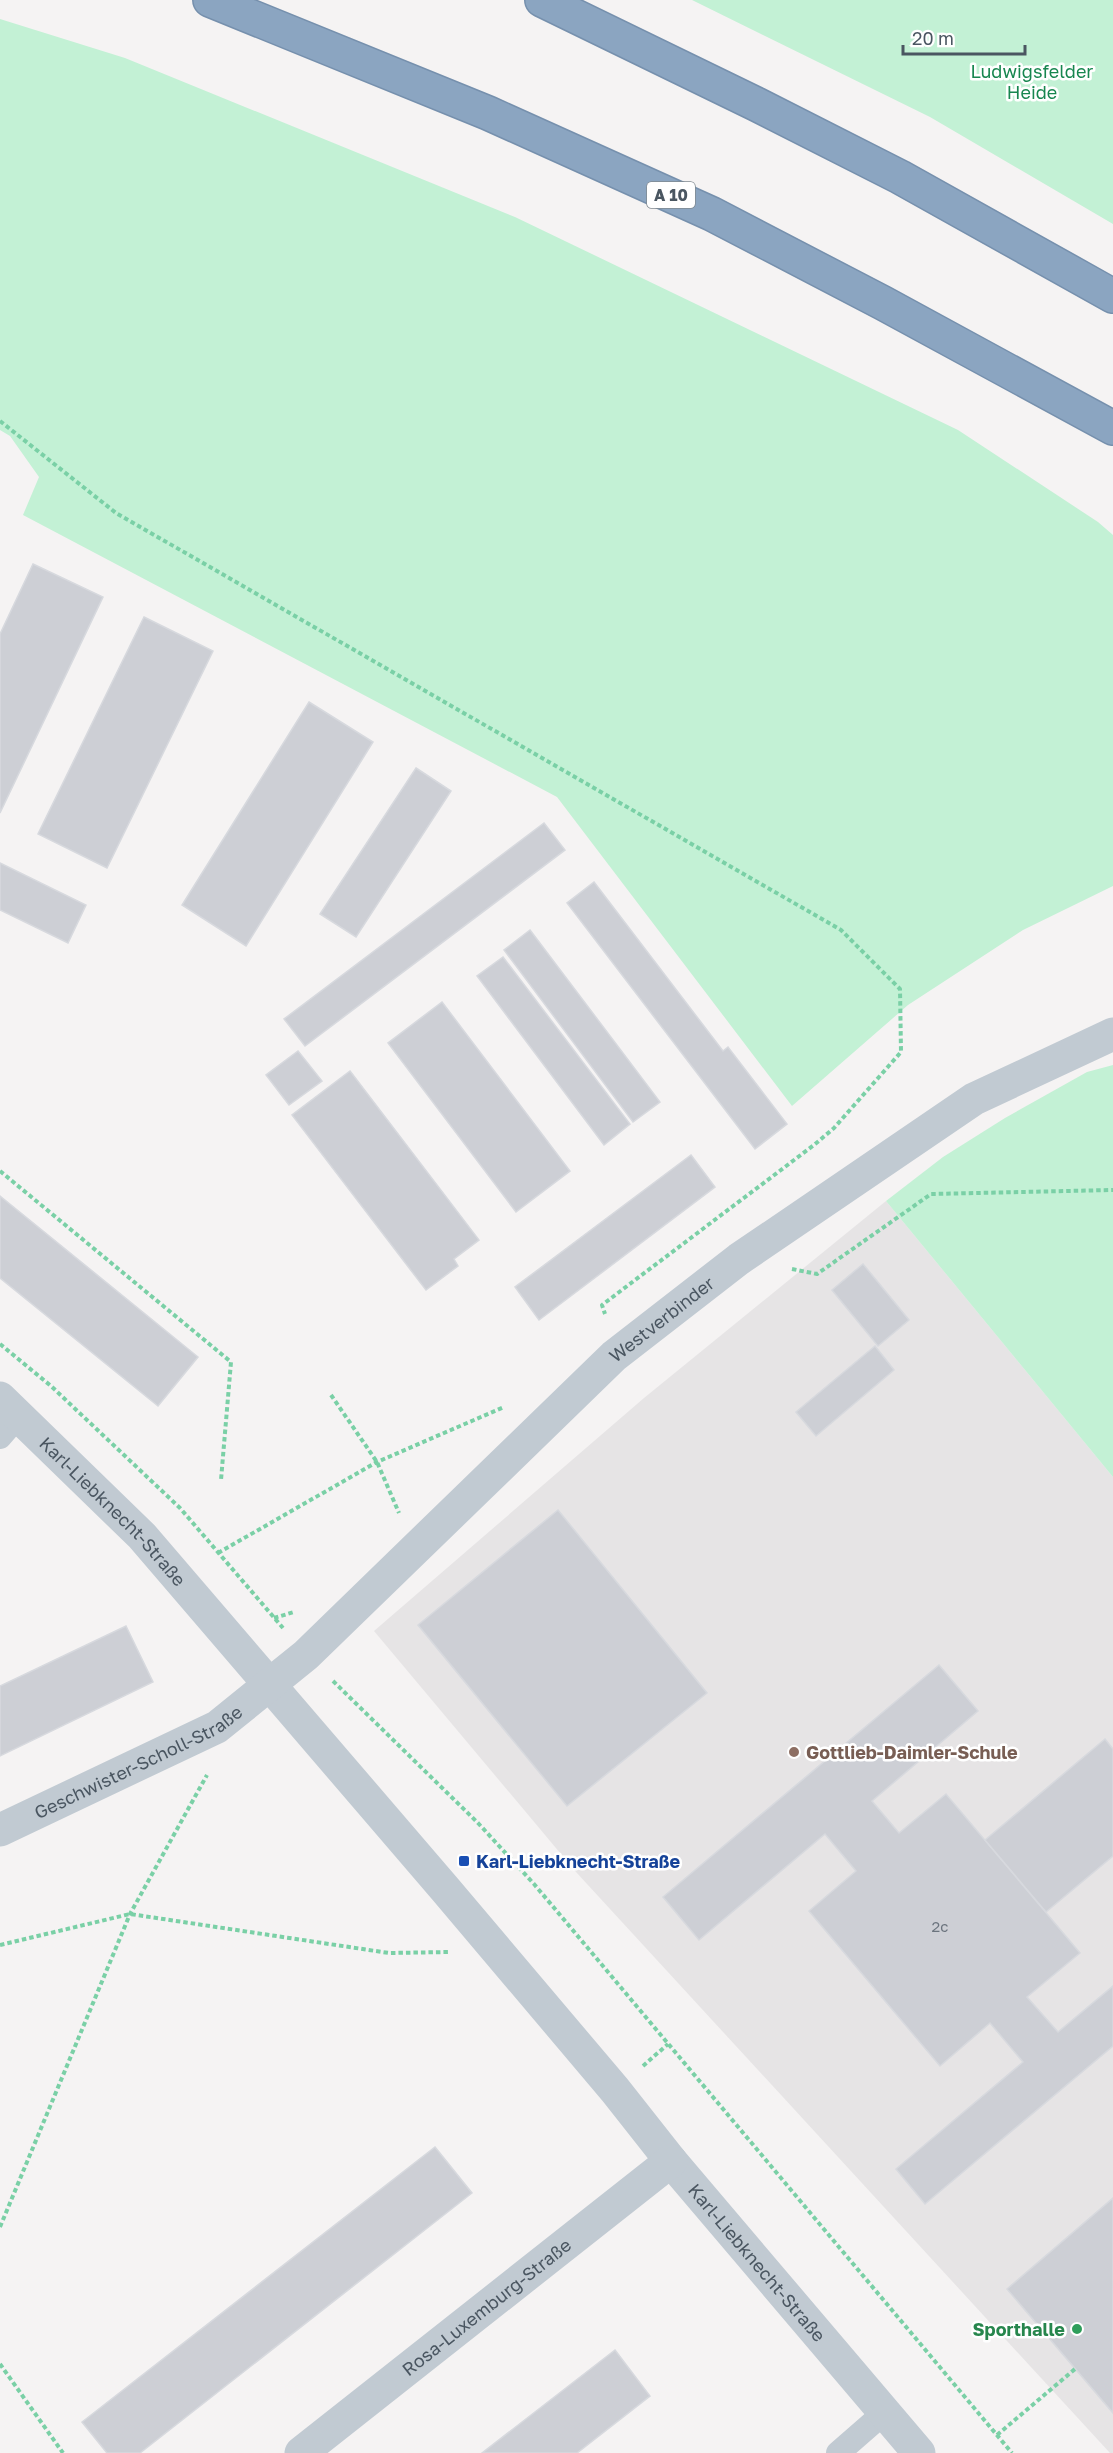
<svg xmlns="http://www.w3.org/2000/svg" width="1113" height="2453" font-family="'Golos Text',sans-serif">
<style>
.education{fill:#e6e4e5}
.green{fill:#c3f1d5}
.building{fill:#cdcfd5;stroke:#d7d9de;stroke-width:1.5}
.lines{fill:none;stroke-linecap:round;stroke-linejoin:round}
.motorway-casing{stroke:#7690ad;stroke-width:36}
.path{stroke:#7ad0a6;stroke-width:4;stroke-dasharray:4.5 3;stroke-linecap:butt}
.service{stroke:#c1cad2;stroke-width:24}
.minor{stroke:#c1cad2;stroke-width:33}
.motorway{stroke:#8ba5c1;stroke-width:33}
.education-dot{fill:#8d6e63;stroke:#fff;stroke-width:2}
.transit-dot{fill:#1a4fb4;stroke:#fff;stroke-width:2}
.leisure-dot{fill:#2e9e5b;stroke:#fff;stroke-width:2}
.labels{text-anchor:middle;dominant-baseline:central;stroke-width:5;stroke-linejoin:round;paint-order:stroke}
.number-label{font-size:15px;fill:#6b747e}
.shield{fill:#fff;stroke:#808990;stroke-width:1.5}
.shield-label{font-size:16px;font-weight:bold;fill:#4a5661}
.park-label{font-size:18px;fill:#17864f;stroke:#fff}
.street-label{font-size:18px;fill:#4a5661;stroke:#fff}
.education-label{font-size:18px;font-weight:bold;fill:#785e54;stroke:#fff;text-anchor:start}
.transit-label{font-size:18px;font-weight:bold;fill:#164399;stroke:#fff;text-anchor:start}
.leisure-label{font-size:18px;font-weight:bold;fill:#27864d;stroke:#fff;text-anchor:end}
</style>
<rect width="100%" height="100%" fill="#f5f3f3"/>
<!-- education -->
<path class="education" d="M886,1201L1113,1477V2453H1110L576,1872L374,1631L644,1398Z"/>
<!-- green -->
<g class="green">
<path d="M692,0H1113V224L930,117Z"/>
<path d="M0,19L125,58L515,217L958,430L1098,522L1113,535V886L1023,930L908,1005L792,1106L557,797L23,515L39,477L10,436L0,430Z"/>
<path d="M1113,1065V1477L886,1201L943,1157L1005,1118L1087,1072Z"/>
</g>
<!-- building -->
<g class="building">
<path d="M33,564L103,597L0,813V634Z"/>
<path d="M144,617L213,651L107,868L38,834Z"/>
<path d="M309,702L373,742L246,946L182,905Z"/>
<path d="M416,768L451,791L356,937L320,914Z"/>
<path d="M544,823L565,850L305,1046L284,1019Z"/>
<path d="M0,863L86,905L68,943L0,910Z"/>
<path d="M594,882L723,1051L728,1047L787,1124L755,1149L567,903Z"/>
<path d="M530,930L660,1102L633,1122L504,950Z"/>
<path d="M503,957L630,1124L604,1145L477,976Z"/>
<path d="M442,1002L570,1171L516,1212L388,1043Z"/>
<path d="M298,1051L322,1081L289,1105L266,1075Z"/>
<path d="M350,1071L479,1240L454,1259L458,1266L426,1290L292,1115Z"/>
<path d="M691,1155L715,1187L539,1320L515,1287Z"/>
<path d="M0,1196L198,1357L158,1406L0,1278Z"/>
<path d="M863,1264L909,1320L878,1346L832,1290Z"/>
<path d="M875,1346L894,1370L816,1436L796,1412Z"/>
<path d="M558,1510L707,1693L567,1806L418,1625Z"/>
<path d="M126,1626L153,1682L0,1756V1686Z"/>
<path d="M939,1665L978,1711L872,1801L899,1833L946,1794L1080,1953L1027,1997L1058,2032L1113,1986V2046L925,2204L896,2169L1023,2062L990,2023L940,2066L809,1911L856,1871L825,1834L699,1940L663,1897Z"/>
<path d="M1105,1739L1113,1749V1856L1046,1912L985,1840Z"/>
<path d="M435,2147L472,2193L140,2453H107L82,2422Z"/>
<path d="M1113,2198V2413L1007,2289Z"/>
<path d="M615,2350L650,2396L577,2453H482Z"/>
</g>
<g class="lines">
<defs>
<g id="motorway">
<path d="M210,0L488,113L712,214L883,303L1113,428"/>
<path d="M542,0L756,104L900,177L1113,296"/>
</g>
</defs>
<!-- motorway casing -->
<use href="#motorway" class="motorway-casing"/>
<!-- path -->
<g class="path">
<path d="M0,421L116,513L841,930L900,989L901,1052L834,1128L814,1145L602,1305L605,1314"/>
<path d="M0,1171L231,1362L221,1480"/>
<path d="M792,1269L817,1274L931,1194L1113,1190"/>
<path d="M0,1344L51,1386L180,1508L283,1628"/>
<path d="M331,1395L377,1462L399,1513"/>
<path d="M218,1553L377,1462L504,1407"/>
<path d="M274,1618L294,1612"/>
<path d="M333,1681L478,1823L534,1884L1012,2453"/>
<path d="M0,1945L130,1914L389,1953L450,1952"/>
<path d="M643,2066L668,2044"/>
<path d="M0,2227L130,1914L207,1775"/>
<path d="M0,2364L63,2453"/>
<path d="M997,2435L1075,2369"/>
</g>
<!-- service -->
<g class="service">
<path d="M0,1437L19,1415"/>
<path d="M838,2453L885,2412"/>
</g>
<!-- minor -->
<g class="minor">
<path id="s1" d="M0,1398L142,1536L445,1889L615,2090L671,2161L919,2453"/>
<path id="s2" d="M0,1830L217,1727L306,1655L614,1356L739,1259L974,1099L1113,1034"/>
<path id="s3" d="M301,2453L671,2161"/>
</g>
<!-- motorway -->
<use href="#motorway" class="motorway"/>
</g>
<!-- markers -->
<circle class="education-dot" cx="794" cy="1752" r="6"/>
<rect class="transit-dot" x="458" y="1855" width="12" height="12" rx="3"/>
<circle class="leisure-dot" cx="1077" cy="2329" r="6"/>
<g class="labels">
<!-- number labels -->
<g class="number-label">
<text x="940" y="1926">2c</text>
</g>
<!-- shield labels -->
<rect class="shield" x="647" y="182" width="48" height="26" rx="4.5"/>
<g class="shield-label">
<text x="671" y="195">A 10</text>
</g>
<!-- park labels -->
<g class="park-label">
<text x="1032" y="71">Ludwigsfelder<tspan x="1032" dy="21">Heide</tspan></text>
</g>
<!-- street labels -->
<g class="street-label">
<text stroke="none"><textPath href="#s2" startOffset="844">Westverbinder</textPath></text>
<text stroke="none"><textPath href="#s1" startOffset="160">Karl-Liebknecht-Straße</textPath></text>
<text stroke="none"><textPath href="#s2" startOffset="154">Geschwister-Scholl-Straße</textPath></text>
<text stroke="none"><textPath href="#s1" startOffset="1150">Karl-Liebknecht-Straße</textPath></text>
<text stroke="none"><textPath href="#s3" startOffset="236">Rosa-Luxemburg-Straße</textPath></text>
</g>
<!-- education labels -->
<g class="education-label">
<text x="806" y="1752">Gottlieb-Daimler-Schule</text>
</g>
<!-- transit labels -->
<g class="transit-label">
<text x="476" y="1861">Karl-Liebknecht-Straße</text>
</g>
<!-- leisure labels -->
<g class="leisure-label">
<text x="1065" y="2329">Sporthalle</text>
</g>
</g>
<!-- scale -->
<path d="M903 45v9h122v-9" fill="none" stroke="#4a5661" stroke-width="3"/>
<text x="912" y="45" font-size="18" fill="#4a5661" stroke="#ffffff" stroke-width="4.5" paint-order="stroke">20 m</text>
</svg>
